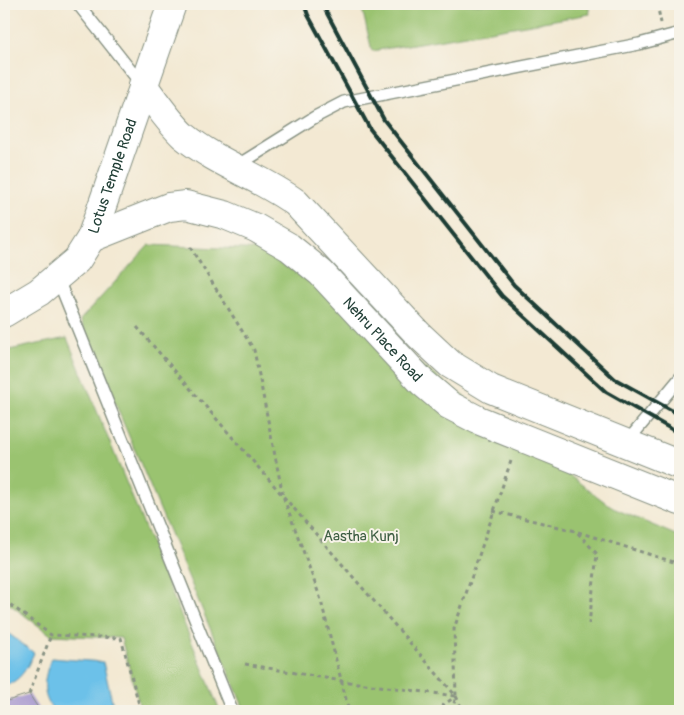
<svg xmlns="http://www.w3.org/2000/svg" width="684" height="715" font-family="Pangolin,sans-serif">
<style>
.green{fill:#9ac36f;stroke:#5c8052}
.water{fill:#6cc1e9;stroke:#467f8e}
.building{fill:#b0a3d2}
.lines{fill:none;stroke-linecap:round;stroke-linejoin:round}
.lane-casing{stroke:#899384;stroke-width:14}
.secondary-casing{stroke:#899384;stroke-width:30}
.path{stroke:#899384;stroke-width:3;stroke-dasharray:4 4;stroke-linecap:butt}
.lane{stroke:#fff;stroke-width:11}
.secondary{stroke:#fff;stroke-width:28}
.rail{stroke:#1f3d34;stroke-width:4}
.labels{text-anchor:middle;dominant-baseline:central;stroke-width:4;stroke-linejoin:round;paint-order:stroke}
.street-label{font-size:15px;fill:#1f3d34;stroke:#f7f3e8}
.park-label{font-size:15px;fill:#3e5e43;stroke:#f7f3e8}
</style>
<rect width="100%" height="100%" fill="#f7f3e8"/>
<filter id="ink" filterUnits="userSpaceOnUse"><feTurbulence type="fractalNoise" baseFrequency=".02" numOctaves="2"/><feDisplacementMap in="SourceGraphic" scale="10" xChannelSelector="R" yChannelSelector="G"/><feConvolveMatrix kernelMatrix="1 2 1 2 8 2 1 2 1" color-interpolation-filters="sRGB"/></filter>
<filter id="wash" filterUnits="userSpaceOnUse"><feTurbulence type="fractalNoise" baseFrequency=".0096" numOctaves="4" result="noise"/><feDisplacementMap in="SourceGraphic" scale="20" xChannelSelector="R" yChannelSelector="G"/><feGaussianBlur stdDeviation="1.12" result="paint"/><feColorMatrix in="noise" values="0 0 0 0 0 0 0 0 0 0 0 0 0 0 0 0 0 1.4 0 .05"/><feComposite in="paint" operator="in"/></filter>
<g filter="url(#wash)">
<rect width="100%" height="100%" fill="#f3e9d3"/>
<!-- green -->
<g class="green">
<path d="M361,4H588L590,14L372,51Z"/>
<path d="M149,245L268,250L613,508L680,537V711H245L80,320Z"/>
<path d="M67,338L220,711H143L140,708L121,638L51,635L4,600V351Z"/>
</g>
<!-- water -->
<g class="water">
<path d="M4,630L34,653C27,668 21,681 4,686Z"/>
<path d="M51,658L103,662L114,710L54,711C40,694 44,678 51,658Z"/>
</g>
<g id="blocks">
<!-- building -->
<path class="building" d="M29,694L40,711H4V702Z"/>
</g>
</g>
<g filter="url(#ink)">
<use href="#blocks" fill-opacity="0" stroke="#899384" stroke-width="1"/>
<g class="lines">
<defs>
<g id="lane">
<path d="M78,4L142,85"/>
<path d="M235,167L315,117L344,102L639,44L680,33"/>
<path d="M57,277L232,711"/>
<path d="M626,443L680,378"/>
</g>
<g id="secondary">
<path d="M143,85C156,103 168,121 184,136C218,164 261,177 296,203L419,335L450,364L491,389L680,465"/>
<path id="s1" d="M91,238L169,207L186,205L225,215L256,228L289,247L321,273L422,382L449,405L478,420L680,501"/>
<path id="s2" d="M4,313L39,292L77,260L91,238L172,4"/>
</g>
</defs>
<!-- lane casing -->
<use href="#lane" class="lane-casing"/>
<!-- secondary casing -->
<use href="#secondary" class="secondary-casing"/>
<!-- path -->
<g class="path">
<path d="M657,4L661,23"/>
<path d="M190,247L254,350L283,496L320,597L349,711"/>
<path d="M137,327L456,696L463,711"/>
<path d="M493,511L576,531L597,554L589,624"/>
<path d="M578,532L680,564"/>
<path d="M4,600L51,635L121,638L140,708L143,711"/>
<path d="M245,664L342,681L455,696"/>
<path d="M29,694L51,635"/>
<path d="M435,711L456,696"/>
<path d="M452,711L456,696L454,629L512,458"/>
</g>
<!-- lane -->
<use href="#lane" class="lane"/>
<!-- secondary -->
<use href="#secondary" class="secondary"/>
<!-- rail -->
<g class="rail">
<path d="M304,4L308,15L370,129L502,296L606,392L680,434"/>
<path d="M322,4L384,120L514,285L615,379L680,415"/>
</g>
</g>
</g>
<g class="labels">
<!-- street labels -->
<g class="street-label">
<text stroke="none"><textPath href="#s2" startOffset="182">Lotus Temple Road</textPath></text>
<text stroke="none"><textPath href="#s1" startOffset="345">Nehru Place Road</textPath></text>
</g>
<!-- park labels -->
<g class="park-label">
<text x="361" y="536">Aastha Kunj</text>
</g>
</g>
<!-- margin -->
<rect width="684" height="715" fill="none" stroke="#f7f3e8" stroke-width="20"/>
</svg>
